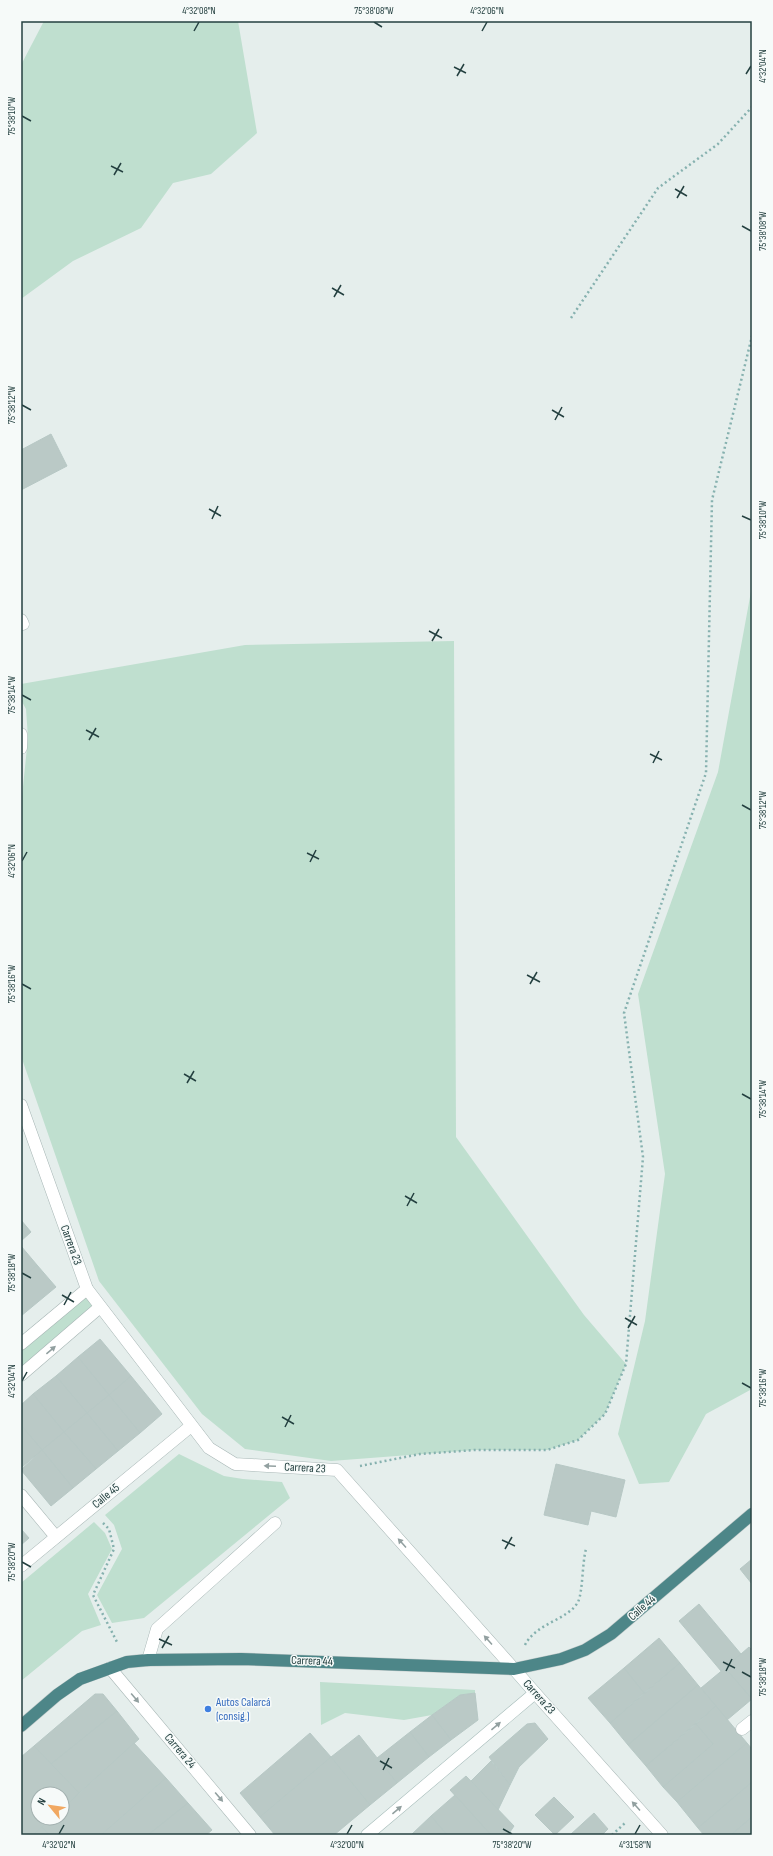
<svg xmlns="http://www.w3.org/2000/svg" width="773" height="1856" font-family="'Sofia Sans Condensed',sans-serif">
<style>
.green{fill:#bfdfcf}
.building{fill:#bac9c6;stroke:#b7c8c5}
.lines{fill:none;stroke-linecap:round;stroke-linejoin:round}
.minor-casing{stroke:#a7b6b5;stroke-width:13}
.secondary-casing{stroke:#a4bab8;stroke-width:13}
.trunk-casing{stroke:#c2caca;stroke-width:13}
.path{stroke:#86b1af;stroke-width:2.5;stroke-dasharray:2 3;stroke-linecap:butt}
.minor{stroke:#fff;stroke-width:12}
.secondary{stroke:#fff;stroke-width:12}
.trunk{stroke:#4d8688;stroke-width:12}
.oneway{fill:#92a0a0}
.ticks{fill:none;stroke:#244040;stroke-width:1.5}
.shop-dot{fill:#3f7fe0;stroke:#f6faf9;stroke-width:1.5}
.labels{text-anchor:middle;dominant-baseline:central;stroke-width:3;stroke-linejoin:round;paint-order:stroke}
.street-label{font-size:12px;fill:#244040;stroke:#f6faf9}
.shop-label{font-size:12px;fill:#366cbe;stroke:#f6faf9;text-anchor:start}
.neatline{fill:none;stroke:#244040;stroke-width:1.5}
.ticks-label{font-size:10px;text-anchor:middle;fill:#244040}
</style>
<rect width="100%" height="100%" fill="#e5eeec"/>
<!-- green -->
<g class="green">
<path d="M44,21H238L257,133L211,174L173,183L141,228L73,261L21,299V65Z"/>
<path d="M752,586V1389L706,1414L669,1482L639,1484L618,1434L645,1321L665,1174L638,994L718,772Z"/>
<path d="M454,641L456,1137L584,1315L626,1364L605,1414L578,1440L547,1450H475L331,1461L245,1449L202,1414L99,1281L21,1056V806L28,738L26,709L21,700V684L245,645Z"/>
<path d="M87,1290L99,1307L21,1374V1345Z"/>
<path d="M179,1454L224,1476L243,1479L282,1482L290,1498L144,1618L112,1623L97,1595L122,1549L114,1525L105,1515Z"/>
<path d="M94,1522L105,1533L112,1549L88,1594L101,1625L82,1631L21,1681V1583Z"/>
<path d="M320,1682L475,1690V1693L460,1695L432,1715L404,1720L345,1713L321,1725Z"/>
</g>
<!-- building -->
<g class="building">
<path d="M51,434L67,466L21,490V450Z"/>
<path d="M21,1220L31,1232L21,1241Z"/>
<path d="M21,1246L37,1265L21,1279Z"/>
<path d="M37,1265L56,1287L21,1316V1279Z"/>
<path d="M100,1339L131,1376L109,1395L78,1357Z"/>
<path d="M78,1357L109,1395L87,1413L56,1376Z"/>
<path d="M56,1376L87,1413L64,1432L33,1394Z"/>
<path d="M131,1376L162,1414L140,1433L109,1395Z"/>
<path d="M33,1394L64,1432L42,1450L21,1425V1405Z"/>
<path d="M109,1395L140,1433L118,1451L87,1413Z"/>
<path d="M87,1413L118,1451L96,1469L64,1432Z"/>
<path d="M21,1425L42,1450L21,1468Z"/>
<path d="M64,1432L96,1469L73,1488L42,1450Z"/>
<path d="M42,1450L73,1488L51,1506L21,1470Z"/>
<path d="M556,1464L625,1480L616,1517L591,1511L588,1525L544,1515Z"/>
<path d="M21,1529L29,1538L21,1545Z"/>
<path d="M752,1559V1584L740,1569Z"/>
<path d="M699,1604L741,1654L721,1671L679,1621Z"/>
<path d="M659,1638L680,1663L644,1693L624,1668Z"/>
<path d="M749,1647L752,1650V1699L725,1668Z"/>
<path d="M680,1663L698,1685L628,1745L610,1723Z"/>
<path d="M624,1668L644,1693L610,1723L588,1698Z"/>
<path d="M725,1668L752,1699L727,1720L701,1688Z"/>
<path d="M698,1685L716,1706L646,1766L628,1745Z"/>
<path d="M475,1693L478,1720L451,1740L432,1715L460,1695Z"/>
<path d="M95,1694H103L117,1711L51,1764L34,1746Z"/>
<path d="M716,1706L747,1743L677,1802L663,1787L713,1744L696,1724Z"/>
<path d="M117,1711L139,1739L79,1793L51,1764Z"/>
<path d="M432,1715L451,1740L429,1757L410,1732Z"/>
<path d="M535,1723L548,1739L519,1767L510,1785L489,1757L527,1724Z"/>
<path d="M696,1724L713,1744L663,1787L646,1766Z"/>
<path d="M410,1732L429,1757L397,1783L377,1758Z"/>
<path d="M310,1733L331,1757L260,1817L240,1793Z"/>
<path d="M359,1735L397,1783L370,1805L331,1757Z"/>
<path d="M134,1743L166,1778L101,1835H49L42,1827L51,1818H62V1809Z"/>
<path d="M747,1743L752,1749V1782L698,1828L677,1802Z"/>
<path d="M34,1746L79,1793L62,1809V1794H38V1818H51L33,1835H21V1757Z"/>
<path d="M331,1757L370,1805L334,1835H275L260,1817Z"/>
<path d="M491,1761L510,1785L498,1810L471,1781Z"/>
<path d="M466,1776L514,1826L508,1835H491L450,1790Z"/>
<path d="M166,1778L188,1803L148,1835H101Z"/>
<path d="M752,1782V1817L731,1835H704L698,1828Z"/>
<path d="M455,1795L491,1835H447L431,1816Z"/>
<path d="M554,1797L574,1817L555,1835L535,1815Z"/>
<path d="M188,1803L212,1830L206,1835H148Z"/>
<path d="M594,1813L608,1829L602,1835H570Z"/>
<path d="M431,1816L447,1835H411Z"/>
<path d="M752,1817V1835H731Z"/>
<path d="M42,1827L49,1835H33Z"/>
</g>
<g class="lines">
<defs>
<g id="minor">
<path d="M21,620L23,624"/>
<path d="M21,734V748"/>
<path d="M21,1105L87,1289L209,1448L235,1464L337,1470L514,1669"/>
<path d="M21,1344L87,1289"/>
<path d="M21,1375L100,1307"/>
<path d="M21,1495L56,1537"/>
<path d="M21,1566L191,1426"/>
<path d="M148,1660L157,1629L275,1523"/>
<path d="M110,1668L250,1835"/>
<path d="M535,1693L662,1835"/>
<path d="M742,1729L752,1721"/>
</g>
<path id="secondary" d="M367,1835L535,1693L514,1669"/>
<path id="trunk" d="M21,1726L57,1695L80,1679L127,1662L148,1660L241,1659L514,1669L561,1659L585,1650L611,1634L752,1514"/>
</defs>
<!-- minor casing -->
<use href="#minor" class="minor-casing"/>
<!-- secondary casing -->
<use href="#secondary" class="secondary-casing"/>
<!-- trunk casing -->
<use href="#trunk" class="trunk-casing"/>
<!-- path -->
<g class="path">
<path d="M571,318L658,188L718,144L752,107"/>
<path d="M360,1466L420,1454L475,1450H547L578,1440L605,1414L626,1364L643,1157L624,1013L706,773L712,500L752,336"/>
<path d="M103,1523L109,1529L114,1549L93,1595L118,1644"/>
<path d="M525,1645C536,1623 568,1620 578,1602C583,1591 582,1564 586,1549"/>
<path d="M612,1835L625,1823"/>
</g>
<!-- minor -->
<use href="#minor" class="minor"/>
<!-- secondary -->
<use href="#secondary" class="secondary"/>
<!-- trunk -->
<use href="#trunk" class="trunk"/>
</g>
<!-- one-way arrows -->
<defs><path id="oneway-solid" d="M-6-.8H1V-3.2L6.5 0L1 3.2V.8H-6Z"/></defs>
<g class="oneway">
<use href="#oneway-solid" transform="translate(51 1350) rotate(-40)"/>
<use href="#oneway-solid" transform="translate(270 1466) rotate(-177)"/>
<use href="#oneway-solid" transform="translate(402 1543) rotate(-132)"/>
<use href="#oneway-solid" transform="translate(488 1640) rotate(-132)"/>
<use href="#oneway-solid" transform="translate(135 1698) rotate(50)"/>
<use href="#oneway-solid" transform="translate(496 1726) rotate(-40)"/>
<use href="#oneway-solid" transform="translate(219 1797) rotate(50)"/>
<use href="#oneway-solid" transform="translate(636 1806) rotate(-132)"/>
<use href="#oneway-solid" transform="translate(397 1810) rotate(-40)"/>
</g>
<!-- ticks -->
<path class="ticks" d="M374,22L382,27M194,31L199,22M482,31L487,22M454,67L466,73M746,74L751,66M457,76L464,64M22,116L31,121M111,166L123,172M114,175L121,163M675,189L687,196M677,198L684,186M742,226L751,231M332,288L344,295M334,297L341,285M22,405L31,410M552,410L564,417M555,420L562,407M209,509L221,516M742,516L751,520M212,519L218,506M429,631L442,638M432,641L439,629M22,695L31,700M86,730L99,737M89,740L96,728M650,754L662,760M653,763L659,751M742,805L751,810M307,853L319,859M22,861L27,852M310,862L316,850M527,975L540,982M22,984L31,989M530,984L537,972M184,1074L196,1081M187,1083L194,1071M742,1094L751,1099M405,1196L417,1203M407,1206L414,1193M22,1273L31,1278M62,1295L74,1302M64,1305L71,1292M625,1318L637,1325M628,1328L635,1316M22,1381L27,1372M742,1383L751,1388M282,1417L294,1424M285,1427L291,1415M502,1540L515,1546M505,1549L512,1537M22,1562L31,1567M159,1639L172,1645M162,1648L169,1636M723,1662L735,1668M726,1671L732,1659M742,1672L751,1677M380,1761L392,1768M383,1770L389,1758M503,1829L512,1834M59,1834L64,1825M347,1834L352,1825M635,1834L640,1825"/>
<!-- markers -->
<circle class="shop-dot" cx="208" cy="1709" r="4"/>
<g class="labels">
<!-- street labels -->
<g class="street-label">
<text transform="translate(71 1245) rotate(70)">Carrera 23</text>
<text transform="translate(305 1468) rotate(3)">Carrera 23</text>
<text transform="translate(106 1496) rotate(-40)">Calle 45</text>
<text transform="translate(642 1608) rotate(-41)">Calle 44</text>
<text transform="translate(312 1661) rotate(2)">Carrera 44</text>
<text transform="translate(539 1697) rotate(48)">Carrera 23</text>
<text transform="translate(180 1751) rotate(50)">Carrera 24</text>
</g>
<!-- shop labels -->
<g class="shop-label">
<text x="216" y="1702">Autos Calarcá<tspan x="216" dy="14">(consig.)</tspan></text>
</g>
</g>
<!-- border -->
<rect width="773" height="1856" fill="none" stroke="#f6faf9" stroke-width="44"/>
<!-- north arrow -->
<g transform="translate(50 1806) rotate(299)"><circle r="19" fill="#f6faf9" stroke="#a2b0af"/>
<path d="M0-3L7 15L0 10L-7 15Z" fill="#f1a861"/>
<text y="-6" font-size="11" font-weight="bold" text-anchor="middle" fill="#244040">N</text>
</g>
<rect x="22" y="22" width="729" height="1812" class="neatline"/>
<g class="ticks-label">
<text x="199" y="14">4°32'08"N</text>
<text x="374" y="14">75°38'08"W</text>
<text x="487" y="14">4°32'06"N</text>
<text transform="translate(762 66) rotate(-90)" y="4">4°32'04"N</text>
<text transform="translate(11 116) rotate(-90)" y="4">75°38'10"W</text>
<text transform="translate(762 231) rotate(-90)" y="4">75°38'08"W</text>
<text transform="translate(11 405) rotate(-90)" y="4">75°38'12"W</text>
<text transform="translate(762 520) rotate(-90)" y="4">75°38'10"W</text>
<text transform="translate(11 695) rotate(-90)" y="4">75°38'14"W</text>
<text transform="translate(762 810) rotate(-90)" y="4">75°38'12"W</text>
<text transform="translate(11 861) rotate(-90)" y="4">4°32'06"N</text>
<text transform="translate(11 984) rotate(-90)" y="4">75°38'16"W</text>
<text transform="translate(762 1099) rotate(-90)" y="4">75°38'14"W</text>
<text transform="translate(11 1273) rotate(-90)" y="4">75°38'18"W</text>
<text transform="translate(11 1381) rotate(-90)" y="4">4°32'04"N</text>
<text transform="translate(762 1388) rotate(-90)" y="4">75°38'16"W</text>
<text transform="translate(11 1562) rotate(-90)" y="4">75°38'20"W</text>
<text transform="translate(762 1677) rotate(-90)" y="4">75°38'18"W</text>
<text x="59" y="1848">4°32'02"N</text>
<text x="347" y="1848">4°32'00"N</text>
<text x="512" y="1848">75°38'20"W</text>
<text x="635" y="1848">4°31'58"N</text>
</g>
</svg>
